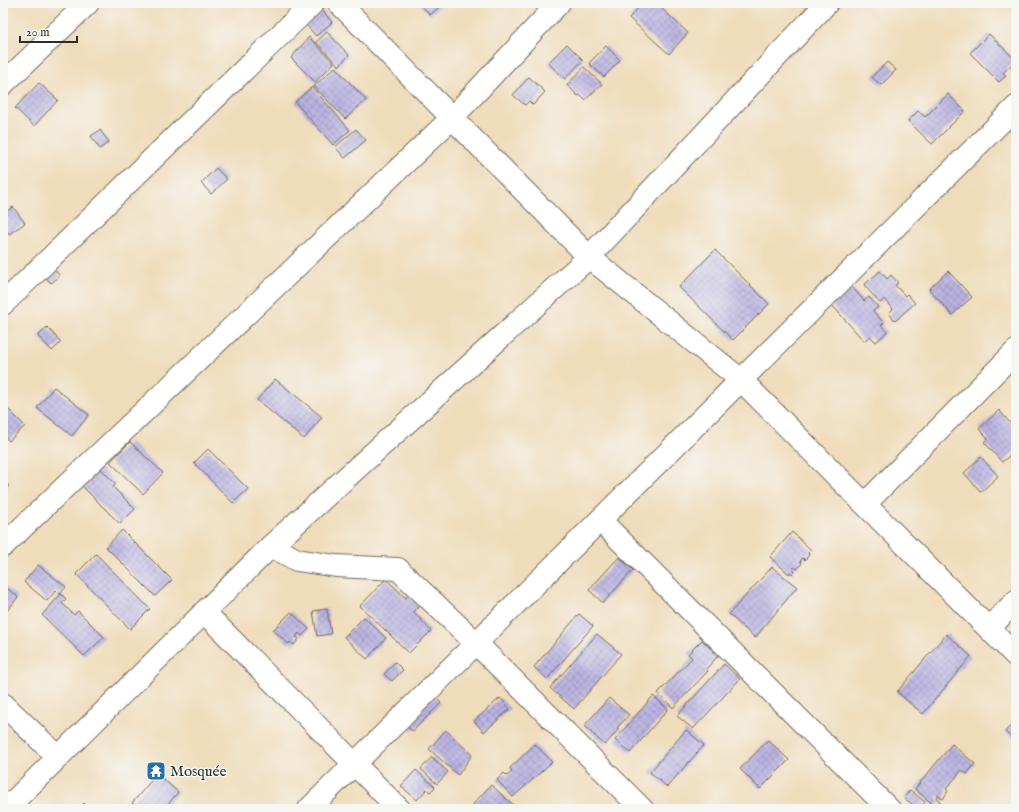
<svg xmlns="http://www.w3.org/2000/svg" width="1019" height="812" font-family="'IM FELL English',serif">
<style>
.building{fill:url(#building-cross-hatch)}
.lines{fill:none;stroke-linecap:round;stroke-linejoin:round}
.minor-casing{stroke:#70695d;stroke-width:24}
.tertiary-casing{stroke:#70695d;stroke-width:24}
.minor{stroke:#fff;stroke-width:22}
.tertiary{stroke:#fff;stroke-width:22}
.labels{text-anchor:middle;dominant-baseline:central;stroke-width:3;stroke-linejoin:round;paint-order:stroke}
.poi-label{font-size:15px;fill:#2b2b2b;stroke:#f6f6f2;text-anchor:start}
</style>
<defs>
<pattern id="building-cross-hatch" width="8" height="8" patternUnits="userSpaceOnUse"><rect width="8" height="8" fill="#bab3e2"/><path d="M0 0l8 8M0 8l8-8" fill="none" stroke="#9792b7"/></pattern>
</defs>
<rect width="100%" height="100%" fill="#f6f6f2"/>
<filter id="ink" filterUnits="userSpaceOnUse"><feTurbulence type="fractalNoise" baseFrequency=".025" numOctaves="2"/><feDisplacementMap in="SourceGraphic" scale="8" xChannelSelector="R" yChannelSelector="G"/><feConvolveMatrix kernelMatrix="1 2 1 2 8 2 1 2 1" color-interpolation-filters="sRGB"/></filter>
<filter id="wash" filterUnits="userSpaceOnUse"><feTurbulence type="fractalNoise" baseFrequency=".012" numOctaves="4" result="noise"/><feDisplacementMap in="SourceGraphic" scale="16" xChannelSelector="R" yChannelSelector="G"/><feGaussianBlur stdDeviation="0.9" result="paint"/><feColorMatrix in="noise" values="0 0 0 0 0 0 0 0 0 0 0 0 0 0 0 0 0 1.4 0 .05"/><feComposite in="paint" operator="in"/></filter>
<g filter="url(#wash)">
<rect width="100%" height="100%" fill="#efdcba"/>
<g id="blocks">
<!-- building -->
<g class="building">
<path d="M316,3L332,22L316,36L298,16Z"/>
<path d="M419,3H444L430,15Z"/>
<path d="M643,3H656L688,33L669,54L629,18Z"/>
<path d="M327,32L349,55L339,66L316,42Z"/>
<path d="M989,34L1016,60L1003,73L1006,76L999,82L970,53Z"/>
<path d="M309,37L334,63L315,82L291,58Z"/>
<path d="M567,44L583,60L565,79L548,63Z"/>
<path d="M606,46L620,60L604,77L589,63Z"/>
<path d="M887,62L896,70L881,85L872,77Z"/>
<path d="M335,67L366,100L345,119L314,86Z"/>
<path d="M584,67L602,84L585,100L580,95L578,96L567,85Z"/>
<path d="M529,77L545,92L533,105L529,101L525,105L513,95Z"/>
<path d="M39,83L58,100L34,126L15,108Z"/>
<path d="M312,87L350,130L333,145L295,102Z"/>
<path d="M948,94L965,111L932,144L908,121L918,111L925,117Z"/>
<path d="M356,129L366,140L345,158L335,147Z"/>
<path d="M100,130L109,142L100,149L91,136Z"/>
<path d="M216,168L227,179L211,194L201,183Z"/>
<path d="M13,207L25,223L9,234L3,225V214Z"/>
<path d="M715,250L769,304L733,340L679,287Z"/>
<path d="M47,261L60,276L51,283L38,268Z"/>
<path d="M880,271L887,279L891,275L898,283L895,285L905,296L907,294L915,303L895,321L889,313L893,309L885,299L880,303L864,285Z"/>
<path d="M948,271L972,297L952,315L929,289Z"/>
<path d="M851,286L864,301L869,297L878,307L873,311L884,323L881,325L887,332L876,342L870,336L864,341L831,304Z"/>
<path d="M47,327L61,342L52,351L38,336Z"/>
<path d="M275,379L322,417L304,439L257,400Z"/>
<path d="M54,387L89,415L72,436L37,408Z"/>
<path d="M3,404L25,426L9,441L3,434Z"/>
<path d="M999,410L1016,430V450L1002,462L984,442L988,438L979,429Z"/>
<path d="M130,442L163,473L143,494L110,462Z"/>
<path d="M208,449L248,489L233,503L194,463Z"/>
<path d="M981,457L998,476L981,492L964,473Z"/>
<path d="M96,464L116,484L113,487L135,509L120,524L78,482Z"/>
<path d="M3,479L9,486L3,491Z"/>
<path d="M122,530L172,580L155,596L106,547Z"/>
<path d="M792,532L811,550L808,553L809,555L805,560L803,558L800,561L802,563L797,569L794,567L792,569L795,571L792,574L790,572L789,574L770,557Z"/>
<path d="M96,554L150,609L130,629L76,574Z"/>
<path d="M619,557L633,570L603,603L589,590Z"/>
<path d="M38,565L66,587L60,594L56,590L47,601L24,582Z"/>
<path d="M772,567L797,587L755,638L729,614Z"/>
<path d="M386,579L406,598L409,594L421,605L414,612L431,631L409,653L360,606Z"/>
<path d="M3,585L18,597L3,616Z"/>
<path d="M61,594L66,599L62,603L74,615L78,611L104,637L84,656L42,615Z"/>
<path d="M327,609L331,634L317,636L313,611Z"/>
<path d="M291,612L309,629L302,636L299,633L296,637L299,639L294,645L290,642L289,644L273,630Z"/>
<path d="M579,614L593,626L547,679L534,667Z"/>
<path d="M364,617L386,638L367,659L344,637Z"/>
<path d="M597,634L621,654L574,709L550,688Z"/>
<path d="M946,634L971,656L923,714L897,692Z"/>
<path d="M702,640L718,656L706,669L708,671L673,708L658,693L692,658L688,654Z"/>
<path d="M395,662L403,670L392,681L384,674Z"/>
<path d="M724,664L740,679L693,729L677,716Z"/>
<path d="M432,694L441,703L413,731L401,723Z"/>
<path d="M653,696L668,709L630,753L615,740Z"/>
<path d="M500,698L510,709L484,732L474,721Z"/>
<path d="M609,698L629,715L617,728L619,729L605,745L584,726Z"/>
<path d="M1016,719V741L1005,732Z"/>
<path d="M446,730L472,755L458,775L429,749Z"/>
<path d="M686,730L704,745L667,787L650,772Z"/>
<path d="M768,740L789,760L760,789L740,769Z"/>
<path d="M535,744L552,762L513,797L497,780L504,773L507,776L512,772L510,768Z"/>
<path d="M952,744L975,764L967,774L962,770L946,789L948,791L943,799L938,795L936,798L940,801L936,807L915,789Z"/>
<path d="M432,757L448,772L437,784L421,769Z"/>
<path d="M416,770L435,787L430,792L427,789L417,800L401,786Z"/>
<path d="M157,774L178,792L164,809H139L132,803Z"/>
<path d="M491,785L518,809H479L473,804Z"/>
<path d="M910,790L925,802L919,809L904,798Z"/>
<path d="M84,803L90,809H79Z"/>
</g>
</g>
</g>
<g filter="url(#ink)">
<use href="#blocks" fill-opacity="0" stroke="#70695d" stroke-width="1"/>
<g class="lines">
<defs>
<g id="minor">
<path d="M339,3L589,257L741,380L1016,656"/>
<path d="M3,84L88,3"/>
<path d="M3,304L313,3"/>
<path d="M865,504L1016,351"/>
<path d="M600,520L889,809"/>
<path d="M3,546L452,118L559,3"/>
<path d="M271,546L297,560L336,566L398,569L476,643L642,809"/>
<path d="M204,612L399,809"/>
<path d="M989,628L1016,601"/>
<path d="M3,704L58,757"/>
<path d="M309,809L1016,107"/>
</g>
<path id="tertiary" d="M6,809L271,546L589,257L827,3"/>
</defs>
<!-- minor casing -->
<use href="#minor" class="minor-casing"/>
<!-- tertiary casing -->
<use href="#tertiary" class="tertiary-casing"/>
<!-- minor -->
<use href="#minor" class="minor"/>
<!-- tertiary -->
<use href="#tertiary" class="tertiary"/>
</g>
</g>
<!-- icons -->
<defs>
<symbol id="temple-square" viewBox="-11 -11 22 22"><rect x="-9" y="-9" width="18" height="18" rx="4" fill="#1f6fb2" stroke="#f6f6f2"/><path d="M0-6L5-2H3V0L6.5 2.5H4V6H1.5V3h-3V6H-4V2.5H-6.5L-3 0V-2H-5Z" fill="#fff"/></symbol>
</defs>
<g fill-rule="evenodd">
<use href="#temple-square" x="145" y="760" width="22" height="22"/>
</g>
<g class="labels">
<!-- poi labels -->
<g class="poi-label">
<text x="170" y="771">Mosquée</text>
</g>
</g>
<!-- margin -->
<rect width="1019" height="812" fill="none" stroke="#f6f6f2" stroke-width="16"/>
<!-- scale -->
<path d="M20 36v6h57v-6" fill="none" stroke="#2b2b2b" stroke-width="2"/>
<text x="26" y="36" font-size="12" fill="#2b2b2b" stroke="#f6f6f2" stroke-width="3" paint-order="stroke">20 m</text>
</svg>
